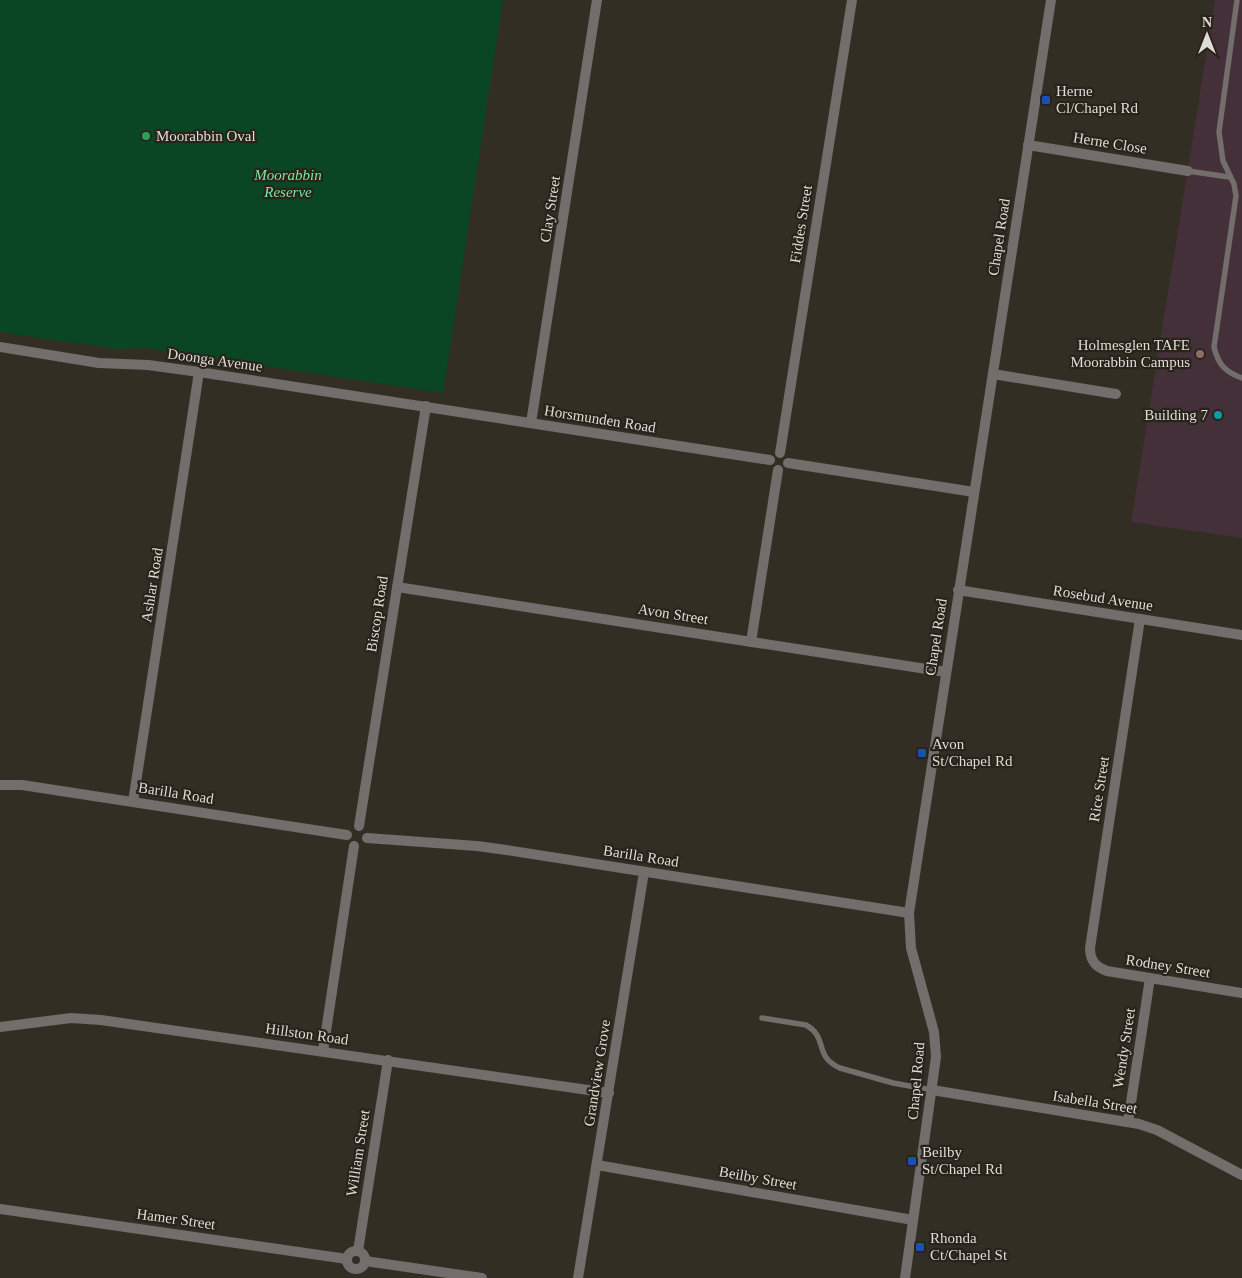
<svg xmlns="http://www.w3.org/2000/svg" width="1242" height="1278" font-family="'Times New Roman',serif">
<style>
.education{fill:#433038}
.green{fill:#0a4623}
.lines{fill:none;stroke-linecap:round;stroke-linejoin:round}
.service{stroke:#736d6c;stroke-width:5.5}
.minor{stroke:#736d6c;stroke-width:10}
.transit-dot{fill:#1a4fb4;stroke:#29241b;stroke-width:2}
.leisure-dot{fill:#2e9e5b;stroke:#29241b;stroke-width:2}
.education-dot{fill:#8d6e63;stroke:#29241b;stroke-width:2}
.culture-dot{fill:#0f9aa8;stroke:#29241b;stroke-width:2}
.labels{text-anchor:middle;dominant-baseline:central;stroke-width:4.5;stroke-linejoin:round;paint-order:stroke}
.poi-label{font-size:15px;fill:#dfdcd6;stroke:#29241b;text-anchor:start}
.street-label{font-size:15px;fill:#dfdcd6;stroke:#29241b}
.park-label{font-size:15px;font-style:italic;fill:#79e99c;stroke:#29241b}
</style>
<rect width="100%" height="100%" fill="#332e24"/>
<!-- education -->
<path class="education" d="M1215,0H1242V538L1131,522Z"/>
<!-- green -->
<path class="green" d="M0,0H503L443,393L148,348L117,349L0,332Z"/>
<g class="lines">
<!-- service -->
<g class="service">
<path d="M1237,0L1219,132L1223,161L1234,184L1236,196L1214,347C1218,364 1225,372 1242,378"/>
<path d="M1188,171L1229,177"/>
<path d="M762,1018L806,1025C829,1038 813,1056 840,1068L893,1083L932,1090"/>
</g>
<!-- minor -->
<g class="minor">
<path d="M1028,145L1188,171"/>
<path d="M0,347L99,363L148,365L199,372L770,460"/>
<path d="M993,374L1116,394"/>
<path d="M531,423L597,0"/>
<path d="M780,453L852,0"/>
<path d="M788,463L974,492"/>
<path d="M397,587L946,672"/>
<path d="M958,590L1242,635"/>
<path d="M1140,619L1090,948C1090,961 1096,967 1107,971L1242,993"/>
<path d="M751,642L778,470"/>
<path d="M0,785H22L347,835"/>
<path d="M133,802L199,372"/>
<path d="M359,826L426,406"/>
<path d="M367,838L477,846L506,850L909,913"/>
<path d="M0,1027L71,1018L101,1020L609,1093"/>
<path d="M323,1051L354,846"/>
<path d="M932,1090L1139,1124L1157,1130L1242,1175"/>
<path d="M1128,1122L1150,978"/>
<path d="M597,1165L913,1220"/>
<path d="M0,1209L347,1259"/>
<circle cx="356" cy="1260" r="9"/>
<path d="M358,1251L388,1060"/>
<path d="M365,1261L482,1278"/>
<path d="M578,1278L644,872"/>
<path d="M905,1278L936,1057L934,1032L911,948L909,913L1051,0"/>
</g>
</g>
<!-- markers -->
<g class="transit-dot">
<rect x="1041" y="95" width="10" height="10" rx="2.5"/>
<rect x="917" y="748" width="10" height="10" rx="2.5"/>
<rect x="907" y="1156" width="10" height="10" rx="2.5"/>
<rect x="915" y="1242" width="10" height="10" rx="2.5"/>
</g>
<circle class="leisure-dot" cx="146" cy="136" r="5"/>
<circle class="education-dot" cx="1200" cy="354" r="5"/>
<circle class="culture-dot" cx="1218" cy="415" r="5"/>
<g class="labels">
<!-- poi labels -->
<g class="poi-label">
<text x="1056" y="91">Herne<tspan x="1056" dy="17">Cl/Chapel Rd</tspan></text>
<text x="156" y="136">Moorabbin Oval</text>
<text x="1190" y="345" text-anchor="end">Holmesglen TAFE<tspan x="1190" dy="17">Moorabbin Campus</tspan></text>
<text x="1208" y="415" text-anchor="end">Building 7</text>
<text x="932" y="744">Avon<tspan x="932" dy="17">St/Chapel Rd</tspan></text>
<text x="922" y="1152">Beilby<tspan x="922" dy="17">St/Chapel Rd</tspan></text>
<text x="930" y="1238">Rhonda<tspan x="930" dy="17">Ct/Chapel St</tspan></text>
</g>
<!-- street labels -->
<g class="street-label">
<text transform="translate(1110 143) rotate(9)">Herne Close</text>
<text transform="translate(550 209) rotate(-81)">Clay Street</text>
<text transform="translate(801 224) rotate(-81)">Fiddes Street</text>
<text transform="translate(999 237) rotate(-81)">Chapel Road</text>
<text transform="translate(215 360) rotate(8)">Doonga Avenue</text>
<text transform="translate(600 419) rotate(9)">Horsmunden Road</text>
<text transform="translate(152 585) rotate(-81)">Ashlar Road</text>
<text transform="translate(1103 598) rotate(9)">Rosebud Avenue</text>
<text transform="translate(377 614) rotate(-81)">Biscop Road</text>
<text transform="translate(673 614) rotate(9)">Avon Street</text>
<text transform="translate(936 637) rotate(-81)">Chapel Road</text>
<text transform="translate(1099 789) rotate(-81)">Rice Street</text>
<text transform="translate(176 793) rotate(9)">Barilla Road</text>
<text transform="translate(641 856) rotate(9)">Barilla Road</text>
<text transform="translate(1168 966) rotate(9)">Rodney Street</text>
<text transform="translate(307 1034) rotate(8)">Hillston Road</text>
<text transform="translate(1124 1048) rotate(-81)">Wendy Street</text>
<text transform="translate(597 1073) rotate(-81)">Grandview Grove</text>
<text transform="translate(916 1081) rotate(-85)">Chapel Road</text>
<text transform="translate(1095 1102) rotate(9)">Isabella Street</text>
<text transform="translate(358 1153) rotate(-81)">William Street</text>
<text transform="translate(758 1178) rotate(10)">Beilby Street</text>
<text transform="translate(176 1219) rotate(8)">Hamer Street</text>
</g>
<!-- park labels -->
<g class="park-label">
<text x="288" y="175">Moorabbin<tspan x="288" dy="17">Reserve</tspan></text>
</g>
</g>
<!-- north arrow -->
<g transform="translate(1207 35)" stroke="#29241b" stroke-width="4" paint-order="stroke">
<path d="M0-4L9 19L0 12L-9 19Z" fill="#dfdcd6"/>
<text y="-8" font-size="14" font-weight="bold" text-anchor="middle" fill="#dfdcd6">N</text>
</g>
</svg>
